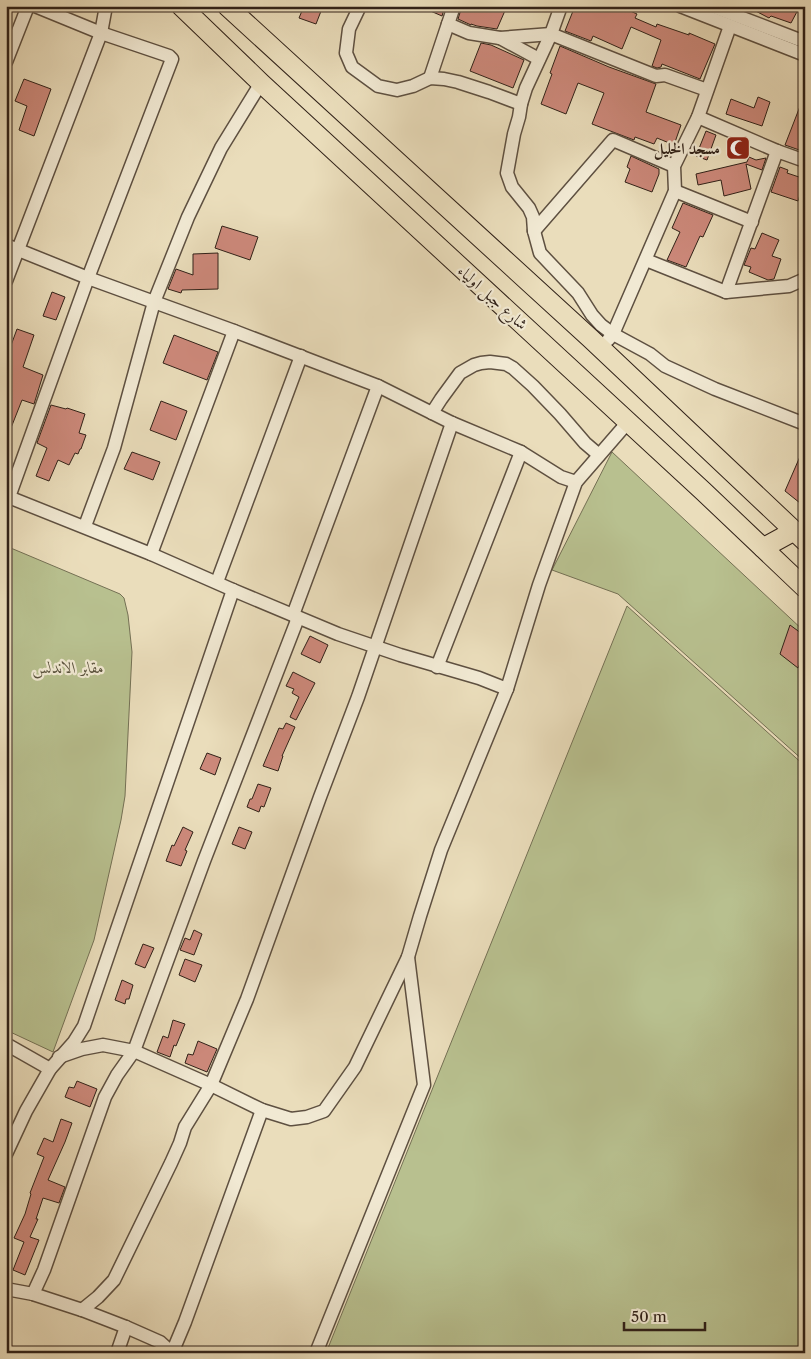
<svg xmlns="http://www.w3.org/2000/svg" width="811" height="1359" font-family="'Libre Caslon Text',Amiri,serif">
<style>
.green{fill:#b8c08f;stroke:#747054}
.building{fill:#cd897b;stroke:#302118}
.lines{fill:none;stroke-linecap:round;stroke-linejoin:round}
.minor-casing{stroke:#5e5041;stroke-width:15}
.highway-casing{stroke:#302118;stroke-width:21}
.minor{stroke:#f1e9d3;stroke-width:12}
.highway{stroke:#eaddbb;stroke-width:19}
.labels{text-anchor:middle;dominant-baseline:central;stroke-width:4.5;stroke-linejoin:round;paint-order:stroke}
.poi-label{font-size:16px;font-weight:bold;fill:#302118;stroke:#f1e9d3;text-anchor:end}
.street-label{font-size:16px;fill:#302118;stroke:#f1e9d3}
.park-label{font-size:16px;font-style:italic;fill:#59513c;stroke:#f1e9d3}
</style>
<rect width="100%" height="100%" fill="#eaddbb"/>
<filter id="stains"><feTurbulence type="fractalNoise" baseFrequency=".004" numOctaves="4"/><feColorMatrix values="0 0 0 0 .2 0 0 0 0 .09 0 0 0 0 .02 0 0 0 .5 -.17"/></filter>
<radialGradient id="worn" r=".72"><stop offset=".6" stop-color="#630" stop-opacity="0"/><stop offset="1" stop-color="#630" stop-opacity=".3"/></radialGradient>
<!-- green -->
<g class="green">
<path d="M612,452L805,632V762L618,594L552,570Z"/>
<path d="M6,546L120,594L124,598L128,615L132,652L125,796L121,820L94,940L53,1052L6,1030Z"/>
<path d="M627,606L805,766V1353H326Z"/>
</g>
<!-- building -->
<g class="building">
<path d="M304,6H323L316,24L299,18Z"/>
<path d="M419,6H445L442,16Z"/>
<path d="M462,6H507L497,29L477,26L471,24V25L458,19Z"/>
<path d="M575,6H619L637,14L635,18L656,27L657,24L689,35V33L715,44L700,79L662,64L661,67L657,68L652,66L661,40L631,27L622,49L593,36L591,41L565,31Z"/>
<path d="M746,6H800L791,23L771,16L769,18Z"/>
<path d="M481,43L491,45L524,60L513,88L470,71Z"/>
<path d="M560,46L609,67L656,84L646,112L681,125L674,145L657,138L654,144L635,137L634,140L592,124L604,93L578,83L566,114L541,104L552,74L550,73Z"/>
<path d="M24,79L51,89L34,136L19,130L27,106L15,101Z"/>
<path d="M804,96H805V152L785,145Z"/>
<path d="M758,97L770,102L762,126L726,114L731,99L754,108Z"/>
<path d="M706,131L716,135L707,160L696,156Z"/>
<path d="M631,156L659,169V174L652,192L625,182L630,169L627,167Z"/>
<path d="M749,157L756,160L766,158L762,170L746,164L751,189L724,196L721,180L698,185L696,174L747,162Z"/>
<path d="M780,167L788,170L787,173L805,179L798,201L771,192Z"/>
<path d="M683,203L713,215L703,237L700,236L686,267L667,260L680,232L672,228Z"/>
<path d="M222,226L258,237L250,260L215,248Z"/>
<path d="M762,233L779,240L772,256L781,259L774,279L768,280L749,272L751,267L744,265L751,248L755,249Z"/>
<path d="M218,253V289L182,290L181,293L168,289L176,269L193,275V254Z"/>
<path d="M52,292L65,297L56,320L43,316Z"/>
<path d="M17,329L34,335L23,367L43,375L34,404L22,400L7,438L6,359Z"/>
<path d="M174,335L218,352L207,380L163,363Z"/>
<path d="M161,401L187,411L176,440L150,430Z"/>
<path d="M51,405L66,409L67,408L85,414L79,433L86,435L81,449H80L78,454L75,453L69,465L58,460L49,481L36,476L47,448L37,443Z"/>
<path d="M805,445V507L785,491Z"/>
<path d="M132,452L160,462L153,480L124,469Z"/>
<path d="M790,625L805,636V652L798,668L780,654Z"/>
<path d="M310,636L328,645L320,663L301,654Z"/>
<path d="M293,672L315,683L296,720L290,717L299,697L292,693L294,689L286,686Z"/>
<path d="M286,723L295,727L282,756H283L278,771L263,766L279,728L283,729Z"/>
<path d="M207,753L221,758L215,775L200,769Z"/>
<path d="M258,784L271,788L264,807L261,806L259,812L247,807L250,799H252Z"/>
<path d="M183,827L193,832L185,850L187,851L181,866L166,861L172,845L174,846Z"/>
<path d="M239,827L252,832L245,849L232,844Z"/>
<path d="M194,930L202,934L194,955L180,950L185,938L190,940Z"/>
<path d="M143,944L154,948L145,968L135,964Z"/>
<path d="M185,959L202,965L195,982L179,975Z"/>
<path d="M122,980L133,985L129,999H126L125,1004L115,1000Z"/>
<path d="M173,1020L185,1024L176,1046L174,1045L170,1057L157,1052L163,1036L168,1038Z"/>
<path d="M198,1041L217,1049L207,1072L185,1063L188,1054L193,1055Z"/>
<path d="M77,1081L97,1089L90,1107L65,1097L69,1087L74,1088Z"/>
<path d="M61,1119L72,1123L65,1142L48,1180L65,1187L59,1203L43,1198L36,1219H38L30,1237L39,1240L25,1275L13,1270L24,1242L14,1238L25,1214L31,1194L30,1193L44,1157L37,1154L44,1138L53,1142Z"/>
</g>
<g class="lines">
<defs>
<g id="minor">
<path d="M360,6L349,29L346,53L352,67L378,86L397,90L413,86L430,78L444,79L458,82L489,92L521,104"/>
<path d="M561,6L551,34L526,88L521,104L519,117L514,134L507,173L512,187L529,208L533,217L534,231L540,253L578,293L592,315L601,325L613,334L650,354L665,366L715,389L805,424"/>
<path d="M680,6L805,55"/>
<path d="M711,6L805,42"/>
<path d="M448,24L469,33L500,38L551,34L656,76L665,75L707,90"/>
<path d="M500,38L539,59"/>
<path d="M6,62L28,6"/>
<path d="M430,78L454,6"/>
<path d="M698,117L777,151L805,161"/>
<path d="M675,191L752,222"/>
<path d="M534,231L613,140L674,166"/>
<path d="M6,245L88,278L234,331L378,386L452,423L521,452L561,477L576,482"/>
<path d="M646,260L726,292L789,286L805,279"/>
<path d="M6,281L101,33L106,6"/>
<path d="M726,292L777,151"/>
<path d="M608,340L613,334L675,191L674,166L698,117L730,26"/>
<path d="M432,413L441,399L460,373L474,365L481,363L490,362L506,364L513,368L533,386L560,414L585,443L599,455"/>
<path d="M6,496L151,554L233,590L338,634L400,655L479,678L507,689"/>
<path d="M9,497L88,278L172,59L169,56L101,33L35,6"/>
<path d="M85,526L114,448L154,302L188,217L221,148L261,83"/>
<path d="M151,554L234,331"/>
<path d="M217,582L301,356"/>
<path d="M293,615L378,386"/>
<path d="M437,667L521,452"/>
<path d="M6,1044L50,1069"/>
<path d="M59,1057L82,1049L103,1045L134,1051L211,1085L262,1110L291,1119L307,1117L324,1111L355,1067L408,957L420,916L441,850L507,689L539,585L576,482L628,422"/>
<path d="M6,1154L26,1111L50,1069L74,1042L84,1026L233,590"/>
<path d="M6,1289L33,1294L82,1310L126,1327L160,1342L172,1353"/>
<path d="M33,1294L44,1270L105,1097L117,1075L134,1051L204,861L298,618"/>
<path d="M82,1310L98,1297L114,1280L171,1163L180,1143L185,1127L211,1085L247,999L320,797L358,697L452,423"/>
<path d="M117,1353L126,1327"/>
<path d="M172,1353L185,1322L262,1110"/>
<path d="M316,1353L424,1085L408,957"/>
</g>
<g id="highway">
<path d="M181,6L261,83L703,491L805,588"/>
<path d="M227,6L590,338L805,541"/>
<path d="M763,548L794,531"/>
</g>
</defs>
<!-- minor casing -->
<use href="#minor" class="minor-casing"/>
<!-- highway casing -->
<use href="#highway" class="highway-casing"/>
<!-- minor -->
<use href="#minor" class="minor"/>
<!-- highway -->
<use href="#highway" class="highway"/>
</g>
<!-- icons -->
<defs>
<symbol id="mosque-square" viewBox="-11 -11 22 22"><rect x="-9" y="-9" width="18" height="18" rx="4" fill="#8f2418" stroke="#f1e9d3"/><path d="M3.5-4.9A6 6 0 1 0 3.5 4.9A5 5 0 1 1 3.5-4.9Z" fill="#fff"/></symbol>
</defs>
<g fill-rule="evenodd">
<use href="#mosque-square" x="724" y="134" width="28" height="28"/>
</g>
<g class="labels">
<!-- poi labels -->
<g class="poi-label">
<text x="720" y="148">مسجد الخليل</text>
</g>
<!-- street labels -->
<g class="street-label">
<text transform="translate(493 297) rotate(42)">شارع جبل اولياء</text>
</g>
<!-- park labels -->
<g class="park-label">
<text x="68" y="667">مقابر الاندلس</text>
</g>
</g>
<!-- margin -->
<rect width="811" height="1359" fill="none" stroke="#eaddbb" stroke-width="25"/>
<rect x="8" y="8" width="796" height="1344" fill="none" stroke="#302118" stroke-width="2.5"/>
<rect x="12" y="12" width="786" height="1334" fill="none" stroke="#302118"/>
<!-- scale -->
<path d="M624 1322v8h81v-8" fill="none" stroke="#302118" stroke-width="2.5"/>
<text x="631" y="1322" font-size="15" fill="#302118" stroke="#f1e9d3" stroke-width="4" paint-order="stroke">50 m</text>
<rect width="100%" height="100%" filter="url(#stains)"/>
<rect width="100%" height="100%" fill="url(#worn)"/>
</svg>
